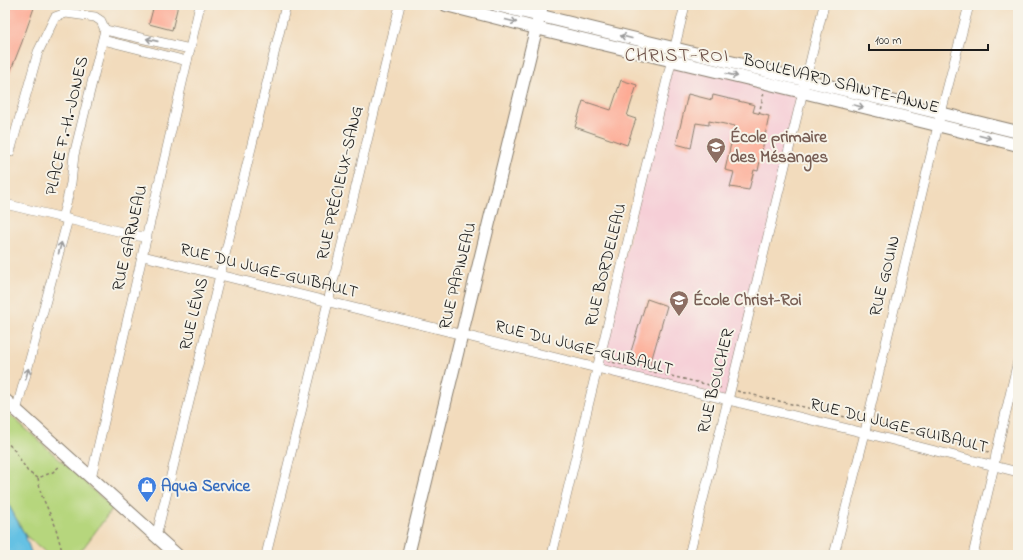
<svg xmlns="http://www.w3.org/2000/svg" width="1023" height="560" font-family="'Indie Flower',sans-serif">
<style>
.built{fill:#f6cfd7}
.green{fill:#b6d67d;stroke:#69794c}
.water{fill:#65c1e3;stroke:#406e80}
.building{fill:#fdab95}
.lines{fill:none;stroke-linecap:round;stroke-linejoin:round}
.street-casing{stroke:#877c6c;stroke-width:10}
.secondary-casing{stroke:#877c6c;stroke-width:14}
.path{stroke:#877c6c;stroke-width:1.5;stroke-dasharray:3 3;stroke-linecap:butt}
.street{stroke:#fff;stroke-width:9}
.secondary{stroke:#fff;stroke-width:12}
.oneway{stroke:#999}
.labels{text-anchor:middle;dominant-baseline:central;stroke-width:4;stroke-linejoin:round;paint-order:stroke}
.street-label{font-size:17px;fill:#1c1c1c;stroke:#f7f3e8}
.education-label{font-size:17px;font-weight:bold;fill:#785e54;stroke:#f7f3e8;text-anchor:start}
.shop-label{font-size:17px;font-weight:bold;fill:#366cbe;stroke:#f7f3e8;text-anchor:start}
.quarter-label{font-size:19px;letter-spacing:1px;fill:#6b4e46;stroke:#f7f3e8}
</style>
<rect width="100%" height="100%" fill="#f7f3e8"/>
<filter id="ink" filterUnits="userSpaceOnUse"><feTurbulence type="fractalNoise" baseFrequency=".025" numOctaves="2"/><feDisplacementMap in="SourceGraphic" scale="8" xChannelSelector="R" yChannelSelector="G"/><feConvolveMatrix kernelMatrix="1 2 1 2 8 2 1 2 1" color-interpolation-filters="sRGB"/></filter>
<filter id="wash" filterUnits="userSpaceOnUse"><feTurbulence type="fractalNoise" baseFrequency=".012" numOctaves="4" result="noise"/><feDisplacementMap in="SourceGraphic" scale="16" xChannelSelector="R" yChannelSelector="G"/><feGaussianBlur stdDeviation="0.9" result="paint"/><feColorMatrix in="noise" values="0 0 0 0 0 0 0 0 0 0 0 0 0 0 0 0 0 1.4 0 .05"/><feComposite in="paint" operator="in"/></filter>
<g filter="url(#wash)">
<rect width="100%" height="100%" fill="#f2dbbc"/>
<!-- built -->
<path class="built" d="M672,61L803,92L728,400L598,368Z"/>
<!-- green -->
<path class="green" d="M5,410L113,508L78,555H49L25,535L5,498Z"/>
<!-- water -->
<path class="water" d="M5,498L25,535L32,555H5Z"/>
<g id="blocks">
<!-- building -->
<g class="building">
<path d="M11,5H35L22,42L5,85V23Z"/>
<path d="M154,5H178L172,30L149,24Z"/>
<path d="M621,80L637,85L627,116L636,119L627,145L575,127L583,101L611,110Z"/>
<path d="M688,94L712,100L713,95L755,105L753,112L769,116L758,171L754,170L749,190L730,187L734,172L725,170L735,126L709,121V125L696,123L691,148L676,144Z"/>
<path d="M647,299L667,306L650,365L629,358Z"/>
</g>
</g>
</g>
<g filter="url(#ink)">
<use href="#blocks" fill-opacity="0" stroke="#877c6c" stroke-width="1"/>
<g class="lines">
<defs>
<g id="street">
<path d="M105,30L190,49"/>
<path d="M103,40L187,61"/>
<path d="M5,153L10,152L38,52L55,17L66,13L95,17L101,21L105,30L74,155L71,183L67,200L62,218"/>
<path d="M5,204L147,238"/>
<path d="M143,256L662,384L865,433L1018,472"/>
<path d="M16,411L68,219"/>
<path d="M91,478L200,5"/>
<path d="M156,537L286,5"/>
<path d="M266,555L328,302L400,5"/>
<path d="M552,555L685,5"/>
<path d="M689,555L728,400L824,5"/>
<path d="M834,555L865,433L867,422L941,113L969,5"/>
<path d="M973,555L994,466L996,454L1018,361"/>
</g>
<g id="secondary">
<path d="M446,5L536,28L766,83L1018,145"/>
<path d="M496,5L1018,132"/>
<path d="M5,400L177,555"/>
<path d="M408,555L542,5"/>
</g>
</defs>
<!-- street casing -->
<use href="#street" class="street-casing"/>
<!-- secondary casing -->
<use href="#secondary" class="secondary-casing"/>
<!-- path -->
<g class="path">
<path d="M759,114L764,92"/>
<path d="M607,361L722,388"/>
<path d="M737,391L858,420"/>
<path d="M876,424L989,452"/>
<path d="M5,426L10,416"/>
<path d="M5,440L15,451L28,472L38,478L53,472L61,465"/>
<path d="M38,478L41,494L55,525L63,555"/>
</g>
<!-- street -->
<use href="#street" class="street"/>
<!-- secondary -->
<use href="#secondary" class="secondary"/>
</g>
<!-- one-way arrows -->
<defs><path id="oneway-shaft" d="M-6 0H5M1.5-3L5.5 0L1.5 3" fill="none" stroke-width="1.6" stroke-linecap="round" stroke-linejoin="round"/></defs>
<g class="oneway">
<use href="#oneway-shaft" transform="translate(511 21) rotate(14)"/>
<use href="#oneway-shaft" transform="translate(626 37) rotate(-166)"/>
<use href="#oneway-shaft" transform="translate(152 40) rotate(-167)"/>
<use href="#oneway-shaft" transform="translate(732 75) rotate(13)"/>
<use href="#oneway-shaft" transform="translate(858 106) rotate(14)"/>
<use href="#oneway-shaft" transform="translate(985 137) rotate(14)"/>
<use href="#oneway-shaft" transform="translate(60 248) rotate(-75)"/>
<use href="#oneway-shaft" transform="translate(27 374) rotate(-75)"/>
</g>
</g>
<!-- icons -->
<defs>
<symbol id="school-pin" viewBox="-11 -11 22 30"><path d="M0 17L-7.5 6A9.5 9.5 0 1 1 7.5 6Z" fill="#8d6e63" stroke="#f7f3e8"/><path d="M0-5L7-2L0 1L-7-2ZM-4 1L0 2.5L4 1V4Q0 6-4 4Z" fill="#fff"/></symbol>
<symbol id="shop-pin" viewBox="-11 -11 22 30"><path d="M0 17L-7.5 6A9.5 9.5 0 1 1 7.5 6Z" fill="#3f7fe0" stroke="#f7f3e8"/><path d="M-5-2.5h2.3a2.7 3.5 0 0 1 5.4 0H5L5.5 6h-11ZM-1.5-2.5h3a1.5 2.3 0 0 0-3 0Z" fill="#fff"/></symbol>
</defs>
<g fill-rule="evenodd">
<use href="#school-pin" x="705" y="136" width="22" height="30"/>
<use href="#school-pin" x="668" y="289" width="22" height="30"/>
<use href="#shop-pin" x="136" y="475" width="22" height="30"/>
</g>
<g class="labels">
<!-- street labels -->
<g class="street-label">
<text transform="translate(841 84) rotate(14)">BOULEVARD SAINTE-ANNE</text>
<text transform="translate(67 126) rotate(-77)">PLACE F.-H.-JONES</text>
<text transform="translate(340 183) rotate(-77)">RUE PRÉCIEUX-SANG</text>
<text transform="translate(130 238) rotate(-77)">RUE GARNEAU</text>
<text transform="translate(606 265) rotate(-76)">RUE BORDELEAU</text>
<text transform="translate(269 271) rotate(14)">RUE DU JUGE-GUIBAULT</text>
<text transform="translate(458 276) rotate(-76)">RUE PAPINEAU</text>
<text transform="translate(885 276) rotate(-76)">RUE GOUIN</text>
<text transform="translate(194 314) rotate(-76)">RUE LÉVIS</text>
<text transform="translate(584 348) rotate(14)">RUE DU JUGE-GUIBAULT</text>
<text transform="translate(716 381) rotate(-76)">RUE BOUCHER</text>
<text transform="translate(899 426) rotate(14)">RUE DU JUGE-GUIBAULT</text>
</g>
<!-- education labels -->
<g class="education-label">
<text x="730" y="137">École primaire<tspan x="730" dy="20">des Mésanges</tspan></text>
<text x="693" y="300">École Christ-Roi</text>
</g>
<!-- shop labels -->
<g class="shop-label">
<text x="161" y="486">Aqua Service</text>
</g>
<!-- quarter labels -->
<g class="quarter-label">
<text x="677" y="56">CHRIST-ROI</text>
</g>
</g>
<!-- margin -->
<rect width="1023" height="560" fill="none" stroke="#f7f3e8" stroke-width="20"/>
<!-- scale -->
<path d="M869 44v6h119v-6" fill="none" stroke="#1c1c1c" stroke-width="2"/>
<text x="875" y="44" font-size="12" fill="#1c1c1c" stroke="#f7f3e8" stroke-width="3" paint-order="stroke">100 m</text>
</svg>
